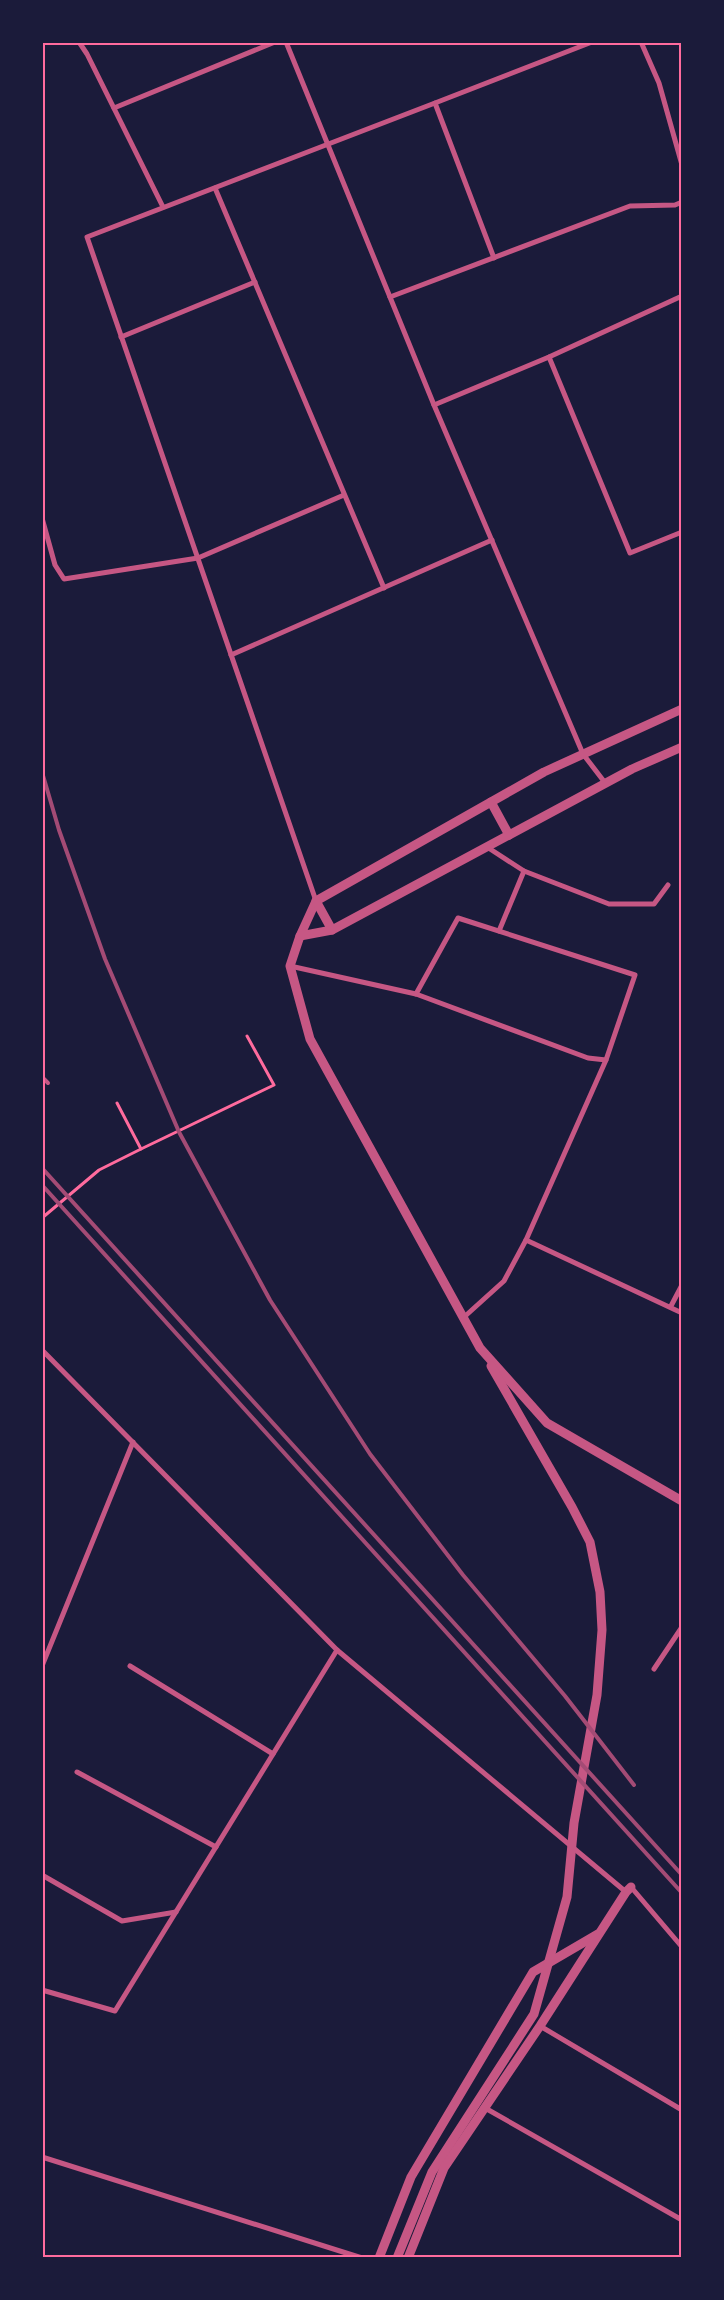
<svg xmlns="http://www.w3.org/2000/svg" width="724" height="2300" font-family="Spectral,serif">
<style>
.lines{fill:none;stroke-linecap:round;stroke-linejoin:round}
.path{stroke:#ff6b9d;stroke-width:3}
.service{stroke:#c65784;stroke-width:4}
.minor{stroke:#c65784;stroke-width:5}
.tertiary{stroke:#c65784;stroke-width:9}
.rail{stroke:#a44b75;stroke-width:4}
.neatline{fill:none;stroke:#ff6b9d;stroke-width:2}
</style>
<rect width="100%" height="100%" fill="#1b1b3a"/>
<g class="lines">
<!-- path -->
<g class="path">
<path d="M117,1103L141,1149L274,1085L247,1036"/>
<path d="M42,1218L99,1170L141,1149"/>
</g>
<!-- service -->
<path class="service" d="M42,1077L48,1083"/>
<!-- minor -->
<g class="minor">
<path d="M79,42L87,54L163,207"/>
<path d="M286,42L434,405L583,754L606,784"/>
<path d="M641,42L659,83L682,165"/>
<path d="M114,108L275,42"/>
<path d="M215,188L384,588"/>
<path d="M494,258L435,103L592,42"/>
<path d="M390,297L630,206L675,205L682,202"/>
<path d="M121,337L255,282"/>
<path d="M549,357L630,553L682,532"/>
<path d="M434,405L549,357L682,296"/>
<path d="M42,518L55,565L64,579L198,558L344,495"/>
<path d="M231,655L492,540"/>
<path d="M487,847L524,871L609,904H654L668,885"/>
<path d="M316,901L87,237L435,103"/>
<path d="M499,931L524,871"/>
<path d="M290,966L416,994L588,1058L606,1060"/>
<path d="M416,994L458,918L635,975L606,1060L526,1240L504,1281L463,1318"/>
<path d="M526,1240L682,1313"/>
<path d="M671,1306L682,1285"/>
<path d="M42,1350L337,1650L626,1892"/>
<path d="M42,1666L133,1442"/>
<path d="M130,1666L273,1754"/>
<path d="M654,1669L682,1627"/>
<path d="M77,1772L216,1847"/>
<path d="M42,1875L122,1921L176,1912"/>
<path d="M631,1887L682,1947"/>
<path d="M42,1990L115,2011L337,1650"/>
<path d="M540,2026L682,2110"/>
<path d="M485,2108L682,2220"/>
<path d="M42,2157L362,2258"/>
</g>
<!-- tertiary -->
<g class="tertiary">
<path d="M682,709L544,772L316,901L300,936L290,966L310,1039L480,1348L547,1423L682,1501"/>
<path d="M491,802L509,835"/>
<path d="M316,901L332,930"/>
<path d="M300,936L332,930L632,769L682,747"/>
<path d="M379,2258L411,2177L533,1972L598,1934"/>
<path d="M397,2258L432,2172L534,2014L567,1897L574,1823L597,1695L602,1630L600,1592L590,1542L572,1507L491,1366"/>
<path d="M408,2258L444,2168L540,2026L626,1892L631,1887"/>
</g>
<!-- rail -->
<g class="rail">
<path d="M42,772L59,830L105,959L179,1132L270,1300L370,1454L463,1575L565,1696L634,1785"/>
<path d="M42,1168L682,1875"/>
<path d="M42,1185L682,1893"/>
</g>
</g>
<!-- border -->
<rect width="724" height="2300" fill="none" stroke="#1b1b3a" stroke-width="88"/>
<rect x="44" y="44" width="636" height="2212" class="neatline"/>
</svg>
